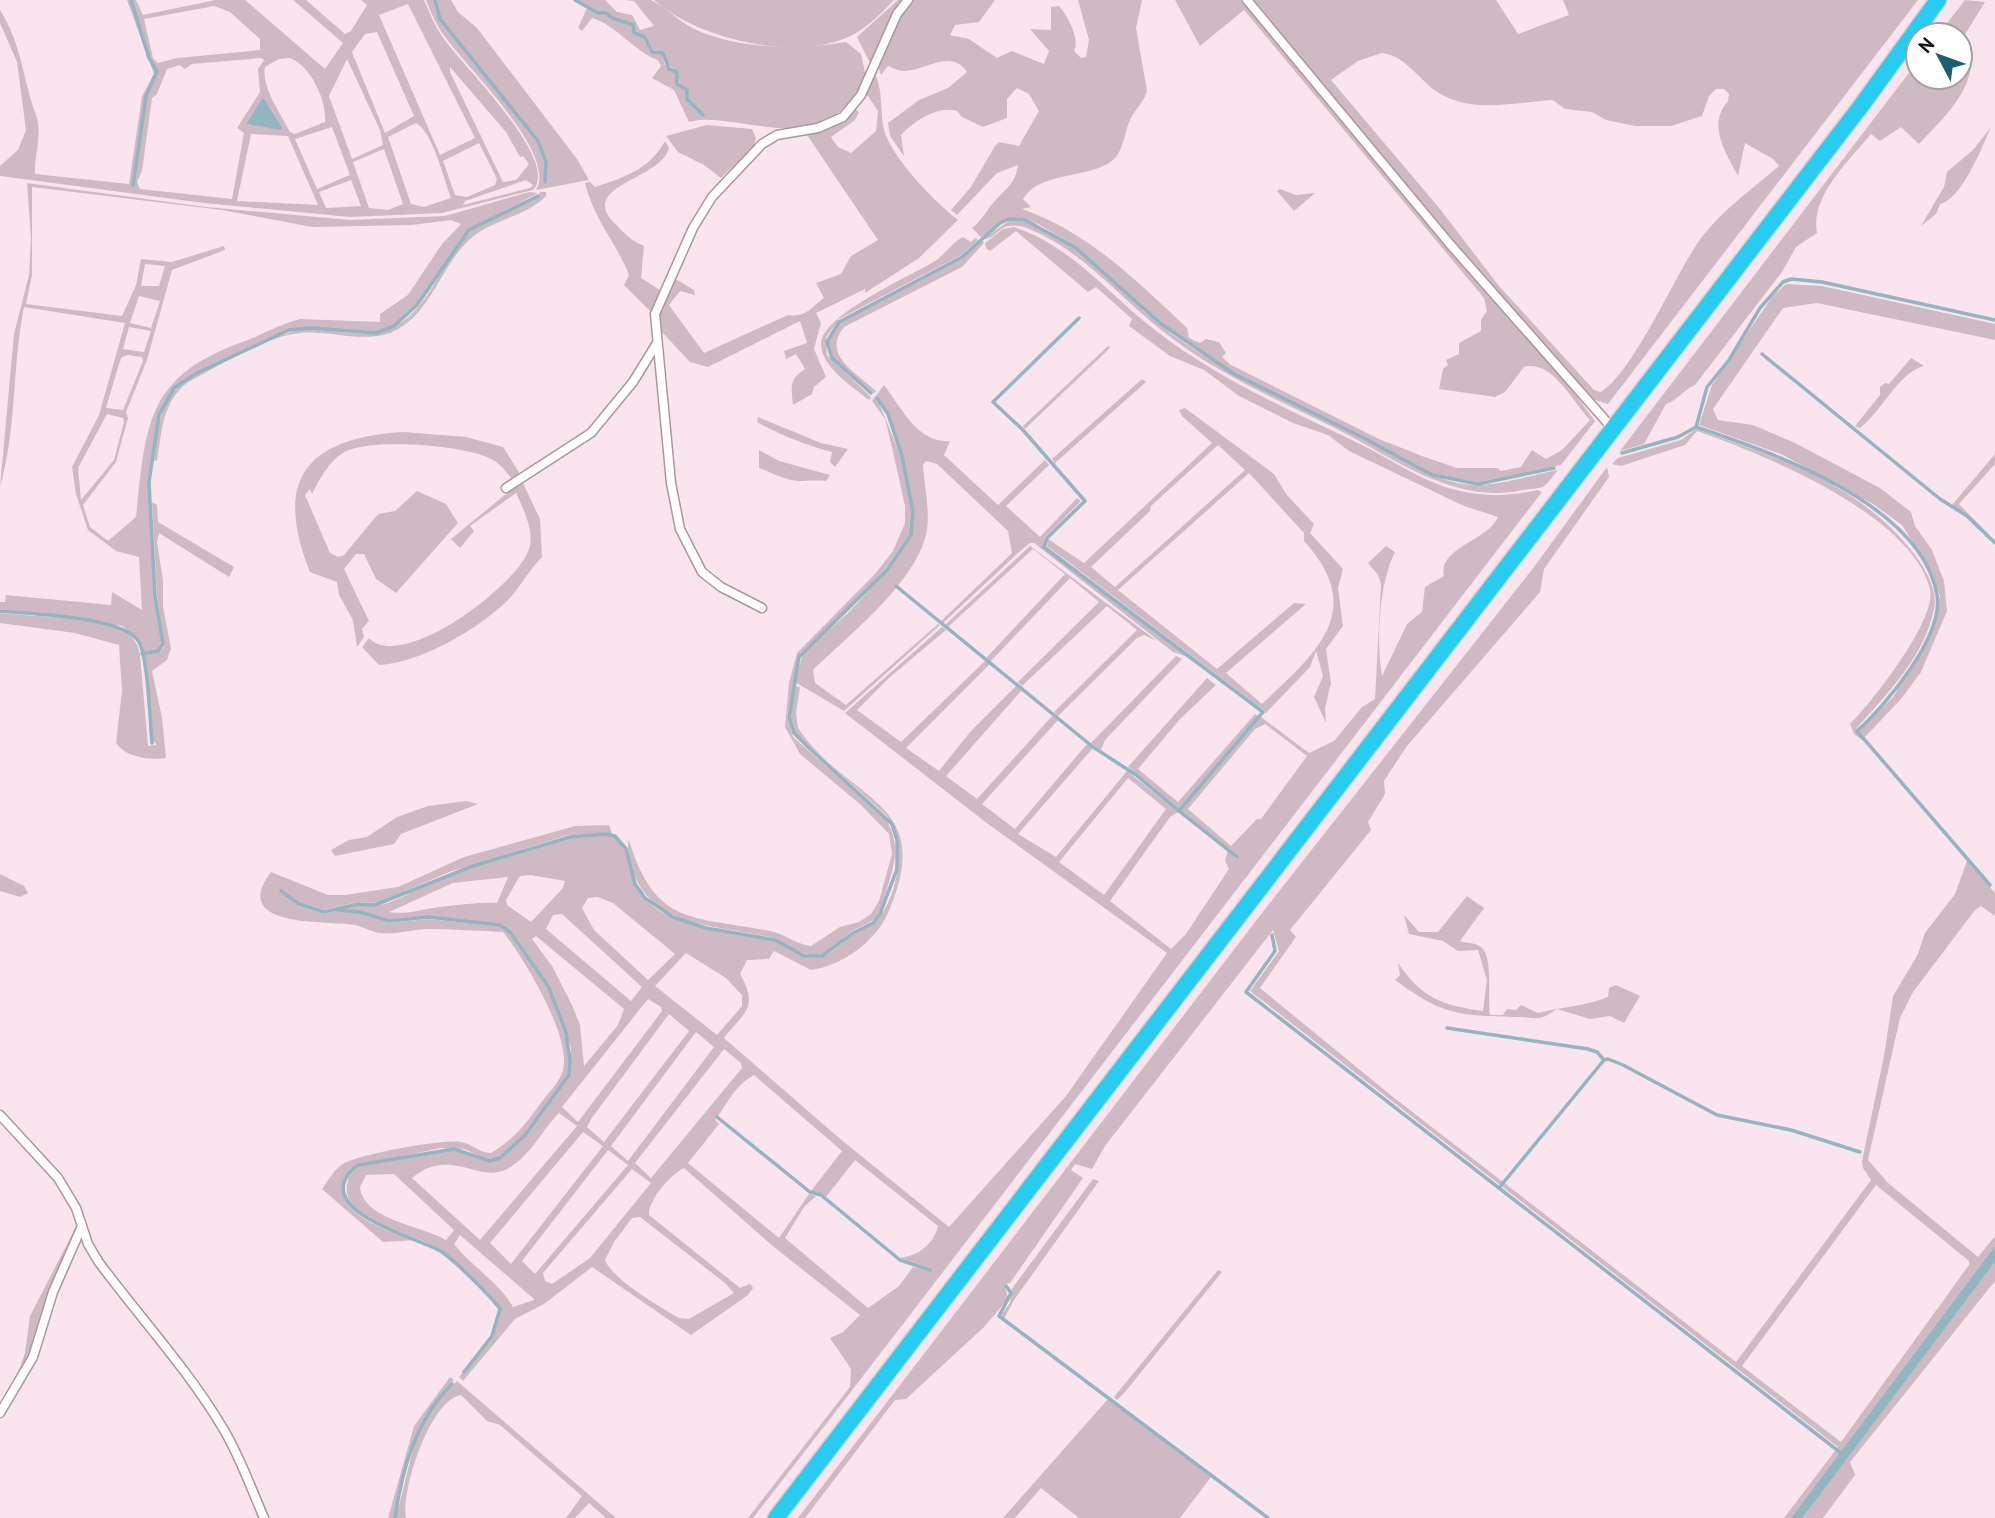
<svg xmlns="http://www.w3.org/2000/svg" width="1995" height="1518" font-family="'PT Sans',sans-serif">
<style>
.green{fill:#cfbac3;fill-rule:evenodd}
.water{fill:#92b5c0}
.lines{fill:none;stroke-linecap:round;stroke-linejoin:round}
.stream{stroke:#92b5c0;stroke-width:3.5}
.street-casing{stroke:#aa979f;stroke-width:11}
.highway-casing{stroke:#d1cfd0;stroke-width:19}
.street{stroke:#fff;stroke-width:8}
.highway{stroke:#27ccf0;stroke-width:16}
</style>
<rect width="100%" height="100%" fill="#fae5ee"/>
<!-- green -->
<g class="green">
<path d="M127,0H130L148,58L156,71L145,96L133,186L147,96L158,71L150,58L131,0H136L143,15L216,0H245L325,69L343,43L293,0H306L345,34L351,31L367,5L361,0H424C430,13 435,27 444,39C462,65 561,161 533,190L442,213L350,217L204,203L0,176V166L18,150L26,130L17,62L0,23V10C22,45 23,80 36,115C43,133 34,156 35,174L129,184L142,96L154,74ZM408,4L475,138L440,155L379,15ZM214,6L230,12L260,39V50L177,58L158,63L153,58L144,19ZM377,32L414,116L385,133L352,52L365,34ZM261,58L264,60L258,69L260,92L237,128L244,133L232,199L140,189L137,182L142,171L152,98L157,94L167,69L180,65L185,69L192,64ZM290,58C311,66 327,101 325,122L295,134L290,132C281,114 261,87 265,67L279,59ZM347,59L380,130L383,145L352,159L329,96ZM450,67L506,132L520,157L523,156L529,164L516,180L503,182L450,72ZM263,97L282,127L281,129L246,124ZM416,123C433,132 444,180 451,198L424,207L411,204L388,137ZM332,127L350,175L317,189L295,139ZM251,134L288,136L318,205L237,201ZM479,143L497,179L495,185L467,197L455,195L443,161ZM384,149L403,204L388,210L369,208L353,162ZM351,180L361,206L326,208L319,192ZM526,180L533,185L530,188L463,205L465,201Z"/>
<path d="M426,0H451L458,12L477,28L577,159L589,180L536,190C558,154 467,68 446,38C437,27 431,13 426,0Z"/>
<path d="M577,0H605L617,12L632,15L640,30L654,26L634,1L624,0C632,0 645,0 651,0C668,8 682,25 701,32C747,50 799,49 846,42L861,54L866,77C831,140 796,131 732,122C718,120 703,118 689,122L674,90L652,78L661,66L658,60C634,52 617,25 592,18L582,31L578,28L587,8L632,25V34L644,38L651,53L662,54L665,65L676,73V85L686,91V100L703,116L688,99V90L679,83L678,72L667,64L664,52L653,50L646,36L635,33L634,24L612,17L606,12H598Z"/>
<path d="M654,0H894C878,17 861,34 838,41C783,58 697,38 654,0Z"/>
<path d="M898,0H904L871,65L857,37Z"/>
<path d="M911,0H995L979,22L955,25L950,35L969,39L997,58L1012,51L1044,64L1049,51L1030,29L1051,30V7L1059,6C1068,16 1080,38 1074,51L1081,58L1086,57L1089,40L1078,0H1142L1136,28L1147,91C1144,102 1135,109 1130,120C1125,131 1123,152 1113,160C1088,180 1041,170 1023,199L1031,207L1022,209C1087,231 1138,282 1187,328L1189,338L1200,343L1206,339L1219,342L1226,353L1222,357L1231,365L1379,439L1422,456L1457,468H1498L1501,471L1521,467L1532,450L1546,459L1562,450L1590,420C1573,402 1552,359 1524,367L1505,392L1495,397L1439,389L1443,369L1448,365L1446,360L1459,354V343L1481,331V320L1487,311L1484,298L1244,10L1200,46L1175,0H1243L1563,378L1595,421L1561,465L1478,482L1433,474L1234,373L1161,322L1077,247L1040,225L1026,219L1008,218L981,237L972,228C982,221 986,210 994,202C1005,189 1016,184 1018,165L997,173L957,215L951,210L971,187L995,146L999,142L1019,146L1039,111L1029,94L1017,88L1007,99V118L983,127L962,117L957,111C938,105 914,121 901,135L904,156L890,136L888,123L919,100L948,88L967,72C951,48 925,71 904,71C898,71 893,68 888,66L881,75L878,66L899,16Z"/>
<path d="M1254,0H1496L1518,34L1569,15L1563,0H1918L1608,404L1592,399L1454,245ZM1382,53C1407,56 1419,81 1439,93C1473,114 1517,102 1553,100L1565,109L1592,112L1606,120L1635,126H1671L1702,116L1709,96L1716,89H1724L1729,94L1728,101C1707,125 1725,151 1738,176L1745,143L1773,159L1779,166C1752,189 1717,214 1697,244C1674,278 1633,372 1601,392L1594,390L1499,286L1440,209L1331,80L1358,61Z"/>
<path d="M1965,0L1985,2L1961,41C1991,76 1942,119 1919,144L1901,127L1880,141L1871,134C1849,161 1810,196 1817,233L1796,247L1782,272L1695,385C1683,390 1678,400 1666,404L1644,444L1620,451L1918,61V77H1960V35H1938Z"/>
<path d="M875,74C885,95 878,118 887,138C900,166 934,201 958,220L919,258L865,293V289L816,313L821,323L814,349L826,377L814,387L812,394L793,405C791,386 789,379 805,369L796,354L786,359L784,351L807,343L800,321L708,367L690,362L660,330V312L674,278L694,290L695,295L680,291L669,305L704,353L788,315C807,318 812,306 824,298L816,283L841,274L851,256L878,240L805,132L840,124L855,109L859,112L855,120L831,137L838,147L851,153L876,131L878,111L866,93Z"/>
<path d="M707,125L752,129L756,138L754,146L721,178L704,165L678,152L666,136Z"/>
<path d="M1991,127C1982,147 1962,199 1940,204L1936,214L1921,226L1944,187L1947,172L1973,150Z"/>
<path d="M665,141L669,148C661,180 578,185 614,223C624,233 630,240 644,246L641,278L660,290L651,312L624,285L629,275C616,242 593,218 585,183L590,182L595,187C623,178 650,169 665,141Z"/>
<path d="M27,183L206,207L350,220L445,216L529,192L538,193L469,229L417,305L394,325L376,332L311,327L289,329L196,372L174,387L158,415L148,481L154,596L162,644L158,650L144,652L138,638L122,626L0,609V602H5L6,595L111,605L112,592L142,610L139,557L116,551L88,530L76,494L72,467L99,415L125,323L24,307C12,366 17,428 0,487L14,334L29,275L31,238ZM32,187L222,210L312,227L412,225L451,220L461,224L442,244L408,295L380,314V322L300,319C280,324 264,334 245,341C146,376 146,423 136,517L108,541L90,527L83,505L116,462L128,418L126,412L147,360L172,270L225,250L224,246L172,262L141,259L136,285L122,316L26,304L32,275ZM145,264L165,266L159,286H141ZM139,296L160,301L151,328L130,323ZM129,327L151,331L144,352L123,349ZM128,355L142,357L143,361L123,410L106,408L119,364L122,357ZM107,414L123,418L124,422L114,460L81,500L78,468Z"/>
<path d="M1280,189L1296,195L1315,193L1294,211L1277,191Z"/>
<path d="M540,192H546V196C525,218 490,219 468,241C439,269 430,317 390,333C361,343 329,330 300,333C265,336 219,366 188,382C162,402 162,431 157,461L154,460C157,437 158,413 171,394C184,375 279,331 303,330C334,328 370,342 397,325C432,305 443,257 472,230C488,214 518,207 538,197Z"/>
<path d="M1009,221C1060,217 1122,294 1159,324C1221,373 1293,403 1363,438C1394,454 1423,476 1458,483C1491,490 1525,476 1558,470C1554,474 1549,483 1544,486C1539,489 1529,489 1523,490C1453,506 1390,455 1331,426C1278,400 1225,377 1177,342C1127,307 1087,252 1029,229C998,217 1000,239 983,239Z"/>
<path d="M1014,227C1072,246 1108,294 1155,330C1219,380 1292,411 1364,446C1396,462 1424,483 1460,491C1488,497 1510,496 1538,490L1542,492L830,1419L753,1518H748L850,1387L851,1369L830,1338L843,1332L860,1315L774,1247L684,1168C671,1174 648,1200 649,1215L740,1288L750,1284L753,1288L748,1295L691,1335L592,1267L544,1304L515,1319L463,1381L459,1377L493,1337L501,1309C489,1292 452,1257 433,1246C404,1228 326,1221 352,1170L360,1166L454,1150L490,1162L500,1159L526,1136L570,1076L571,1047L549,985L511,931L501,924L428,916L389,920L360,911L342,909C357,903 372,908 388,903C410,895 429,882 451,873C475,864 502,859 527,851C552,844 577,833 604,834C633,836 628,880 644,898C679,935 730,925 773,940C786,945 796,957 811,958C827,959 836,948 847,939C855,932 867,929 874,923C899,900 907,840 886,815L794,732L790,717L794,686L800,687L796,713L798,728C849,804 939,799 887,915C874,943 841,966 811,970L774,951L769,959L747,960L740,974C759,1008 745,1011 724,1038L839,1138L949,1227L1066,1096L1167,953L988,824L845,713L942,627L946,630L890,677L857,710L901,742L985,661L990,664L906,748L939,771L970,732L1017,685L1022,690L946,776L977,799L1053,715L1058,720L982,804L1015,829L1087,744L1093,748L1018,834L1056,857L1127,771L1178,812L1170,817L1110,901L1171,949L1186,934L1229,869L1225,861L1228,850L1236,859L1238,857L1181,811L1261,717L1309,753L1334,741L1362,707L1375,699L1381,584L1378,575L1368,563L1386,546L1395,552C1379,583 1376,642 1382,676L1407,624L1422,612L1425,587L1444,576C1437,548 1489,540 1498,517L1464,506L1349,451L1328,435L1293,423L1239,396L1204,370L1170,356L1129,326L1132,319L1096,287L1088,292L1016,231L990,251L986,248L985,243L1003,229ZM1265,724L1307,756L1261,819H1257L1231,846L1188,809L1255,729ZM1128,778L1166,809L1104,895L1059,862ZM531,875L565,881L563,888L531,922L507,905L506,900L520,876ZM508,877L497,903C478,902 459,905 440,907C422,909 407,915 389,912L453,883ZM598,897L613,903L675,954L648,980L594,930L582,908L588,898ZM562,914L642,987L631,1001L546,929L553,915ZM536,936L624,1009L618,1025L584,1066L580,1025L572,1005L552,966L532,939ZM686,953L726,978L742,995V1006L717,1035L655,986ZM648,999L661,1007L662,1011L578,1122L562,1107ZM669,1014L689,1031L604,1142L587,1127L591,1119ZM696,1032L714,1047L628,1161L611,1146ZM724,1049L741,1063L742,1068L651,1178L635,1163ZM754,1075L842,1151L811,1191L826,1197L855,1160L938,1226C934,1244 918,1256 900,1258L930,1268L929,1271L913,1267L899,1286L868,1308L785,1238L804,1207L816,1196L809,1194L779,1238L688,1163L719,1124L715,1120C728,1103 734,1086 754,1075ZM559,1113L577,1126L480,1240L412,1178C450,1146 479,1184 507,1169C530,1157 542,1130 559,1113ZM583,1132L603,1146L511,1264L490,1243ZM608,1150L628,1165L535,1274L522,1261ZM632,1169L651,1183L590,1258L552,1284L545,1281L543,1273ZM394,1174L454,1230L446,1240C423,1226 363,1220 360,1187L366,1175ZM640,1217L725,1283L734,1293L689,1319L679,1318C660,1307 612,1279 605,1260L614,1242L632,1218ZM460,1235L534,1299V1300L513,1307C498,1281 473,1268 454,1244Z"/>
<path d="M963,237L971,242L975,238L978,240L961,255L839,319L826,337L827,355L871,397L869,400C854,388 821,367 821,344C821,315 911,276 935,261C945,254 952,243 963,237Z"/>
<path d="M982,240L984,243L962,267L844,327C821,355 857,373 876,391L874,393L832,357L828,342L839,323L963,258Z"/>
<path d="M1786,284L1822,286L1995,324V340L1817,303L1783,308L1713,409L1718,420L1753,425L1793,442L1880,488L1911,512L1915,526L1932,550L1944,581L1947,611L1921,672L1901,699L1865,737L1859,731L1893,697L1924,647L1934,624L1940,596L1928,566L1902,525L1873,504L1781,454L1699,425L1712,385L1772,297Z"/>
<path d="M1108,346L1110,348L1025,429L1023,426Z"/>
<path d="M1911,358L1924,366C1899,372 1882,411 1860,428L1855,426L1880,395V387L1885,383L1889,384Z"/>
<path d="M1142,379L1146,382L1055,463L1052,459Z"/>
<path d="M884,385C901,407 918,444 950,441L944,455L998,505L1045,460L1049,465L1006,506L1040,537L1077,498L1081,501L1045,537L1043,547L1261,711L1185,656L1173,652L1034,543H1030L1019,552L942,624L940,622L1012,553L1008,531L937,464L926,461L923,465C924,486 930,508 927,530C918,581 850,634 813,670L815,683L846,705L938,624L940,625L844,711L795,682L803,653L848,613L887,571L912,535L914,512L903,456L888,414L877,398L901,457L912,513L910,534L885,569L847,611L800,653L787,716L793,737L885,818C901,843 895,862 887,889C884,900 882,909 875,918C868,925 856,927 848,934C839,941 830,954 818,955C800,958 786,941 769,937C721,926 651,927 633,871C630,861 626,850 629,840C655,927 694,916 770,931C785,934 795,944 811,946L840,927L859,922L871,914L879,901L892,854L889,834L861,805L800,754L785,727L789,683L797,653L875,574L893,551L905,523V506L891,443L885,419L872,401Z"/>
<path d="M1185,408L1274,474L1286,494L1314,524L1310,533L1343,569L1338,588L1343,626L1326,649L1331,683L1325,708L1326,723L1314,697L1323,676L1316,651L1310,667L1265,714V711L1047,546L1048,539L1084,563L1212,443L1182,416L1179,410ZM1218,445L1245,470L1115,587L1091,567L1150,511L1151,506ZM1249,473L1304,533V541C1368,611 1316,653 1262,704L1226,673L1306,604L1294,603L1217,669L1118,590Z"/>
<path d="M758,417L821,443L848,449L835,467L830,462L832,452C806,445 781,436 757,422Z"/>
<path d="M1696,429C1778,458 1861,484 1915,555C1926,570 1938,591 1934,609C1924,658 1887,693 1856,729L1865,742L1854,734L1850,724C1871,704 1938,618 1930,589C1911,514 1763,454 1697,431L1685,445L1621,466L1612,464L1618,458L1681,440Z"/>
<path d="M403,432L466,437L503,447L520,474L512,479C506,472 501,464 493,460C466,445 379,439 349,450C332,456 320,478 312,494L310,489L305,495L330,553L338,557L344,555L378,514L395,511L417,491L446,504L458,523L396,593L376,579L364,554H356L344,569L369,621L362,629L364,637L357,647L353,620L339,595L337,582L310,572C273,480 306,438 403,432Z"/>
<path d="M759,450L779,461L830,475L826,481C816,480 807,481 797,481C784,480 771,472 759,468Z"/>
<path d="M1995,454V464L1959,504L1995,541L1952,505Z"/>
<path d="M1607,467L1609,477L1544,569L1540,592L1407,746L1384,781L1385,794L1368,822L1371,830L1290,930L1296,937L1260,988L1393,1097L1736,1362L1871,1180L1863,1168L1862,1161L1884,1056L1893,996L1917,956L1925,933L1955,894L1967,861L1995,893V916L1981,906L1975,910L1913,992L1900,1018L1868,1160L1888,1183L1978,1257L1995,1236V1246L1791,1518H1784L1838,1447L1250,991L1279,951L1273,930L1105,1146L1092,1169L1075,1164L1071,1170L1083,1178L1010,1283L1005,1284L1008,1299L983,1328L906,1399L895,1400L805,1518H798L1262,913L1534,567ZM1876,1185L1969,1261V1265L1841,1442L1742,1366Z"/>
<path d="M522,481L540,519L542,557C529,570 521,586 508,600C479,629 420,663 379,665L362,647L369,638C402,673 518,585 529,549C535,532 523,508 516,493L470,526L474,531L460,548L451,539Z"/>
<path d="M152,502L157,505L158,522L234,567L229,577L159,533L157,542L163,580V607L171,648L167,660L152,671L162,718L166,758C150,760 126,758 116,743L122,691L119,645L75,633L0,623V613C33,617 91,616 121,630C132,635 138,643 140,655L148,746L157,745L153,740L145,655L159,652L164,647L157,595Z"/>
<path d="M1030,546L1157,641L1144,635L1137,638L1058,716L1054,712L1137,630L1107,606L1022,686L1018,682L1099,602L1070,578L990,662L986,658L1065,574L1033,549L948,627L945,625Z"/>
<path d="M1176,656L1182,659L1105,740L1101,750L1091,743Z"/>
<path d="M1207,678L1216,685L1180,719L1138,769L1178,802L1255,714L1258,716L1179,809L1128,767Z"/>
<path d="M466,801L478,804L401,834L394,844L335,856L331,850L349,840L367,837L397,817L428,806Z"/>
<path d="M609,825L612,834L568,835L449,872L378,903L357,902L324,910L298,902L278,890L299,906L324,914L336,911L359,913L389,923L428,919L500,926L509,933L547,987L565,1033L569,1061L568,1075L524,1134L499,1157L489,1160L464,1149L440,1148L350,1168C347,1174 342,1181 342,1189C342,1217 395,1234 417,1240L383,1242L322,1189C328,1181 335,1168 343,1164C360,1154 442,1139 461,1142C473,1144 479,1153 491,1153C513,1140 526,1124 540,1104C547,1094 558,1084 562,1073C575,1041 523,957 503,932C478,931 453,929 428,929C412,929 396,935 380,933C371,932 364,927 355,925C327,920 228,929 271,872L328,895H345L398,887L464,857L575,826Z"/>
<path d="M0,874L24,886L28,893L20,897L0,891Z"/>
<path d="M1467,896L1484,908L1460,941C1465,943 1477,943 1481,947C1494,957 1487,999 1490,1015H1503L1507,1009L1516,1010L1521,1005L1538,1013C1561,1007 1586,1006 1608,997L1609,988L1616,985L1640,996L1624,1023L1610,1016L1590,1019L1557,1009C1537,1023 1537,1017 1516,1017C1458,1015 1444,1016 1395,980L1400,975L1398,963C1422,998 1441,1005 1483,1011L1487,980L1478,950L1458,951L1443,941L1409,934L1404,915L1419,932H1438Z"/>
<path d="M1093,1179L1099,1181L1014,1300L1004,1319L1001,1315L1010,1303L1011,1290Z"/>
<path d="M77,1225L46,1298L32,1348L18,1373L25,1353L30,1316Z"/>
<path d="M1995,1262V1281L1850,1462L1855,1475L1823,1518H1802Z"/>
<path d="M1218,1270L1222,1272L1125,1392L1117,1400L1114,1397Z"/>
<path d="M450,1377L454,1380C415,1419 401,1464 394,1518H388L414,1426Z"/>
<path d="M457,1381L616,1518H606L589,1503L575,1518H566L582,1496L500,1425L487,1421L461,1395C430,1400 401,1490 406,1518H396L417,1433L428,1412Z"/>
<path d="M1108,1399L1211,1477L1180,1518H1079L1041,1488L1015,1518H1003Z"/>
</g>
<!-- water -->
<g class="water">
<path d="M263,97L282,127L281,130L246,124Z"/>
<path d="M1995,1246V1262L1819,1496L1802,1518H1791Z"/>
</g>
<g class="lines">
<!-- stream -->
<g class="stream">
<path d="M131,0L149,58L157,71L146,96L133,185"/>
<path d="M435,0L440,19L538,141L546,162L545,182"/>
<path d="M575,0L598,13H606L612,18L633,25L634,33L645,37L652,52L663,53L669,69L677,72V84L687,90V99L703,115"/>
<path d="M1079,318L993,402L1022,429L1085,501L1047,538L1044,547L1263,712L1179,811L1237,857"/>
<path d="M1762,354L1940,499L1967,516L1995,543"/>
<path d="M871,393L832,358L827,342L839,322L962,257L1000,223L1009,219L1025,220L1076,248L1160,323L1234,374L1366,439L1417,467L1433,475L1478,484L1554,468"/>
<path d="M1696,427L1707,387L1729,360L1760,308L1783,282L1791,279L1822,282L1995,320"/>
<path d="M1622,453L1678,437L1696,427C1771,452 1922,504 1937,595C1944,636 1886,705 1857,731L1990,885"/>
<path d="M896,586L1093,747L1136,775L1179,811"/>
<path d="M0,611C30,614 123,616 139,642C148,658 150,722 152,743"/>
<path d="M142,654L158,651L163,644L155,596L149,482L159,415L174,388L197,373L289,330L311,328L376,333L394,326L417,305L469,230L538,196"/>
<path d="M281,891L299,904L324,912L358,904L375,905L473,866L570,837L605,834L615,836L626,849L635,884L645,898L673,917L706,928L775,940L804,956H822L853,933L873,923L880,914L897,869V840L892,824L808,747L794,733L789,717L799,657L887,570L911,535L913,512L902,456L888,414L877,398"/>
<path d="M338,910L360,912L389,921L428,917L500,925L510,932L548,986L566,1032L570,1061L569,1075L525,1135L500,1158L490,1161L454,1149L359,1165C351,1169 349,1172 345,1180C329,1217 422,1239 442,1252C456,1262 490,1295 500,1309L492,1336L464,1372"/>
<path d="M1272,935L1275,951L1246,992L1841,1453"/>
<path d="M1447,1028L1588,1049L1597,1052L1604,1060L1608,1059L1623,1065L1717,1115L1791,1130L1860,1152"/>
<path d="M717,1117L810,1192L821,1195L900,1260L930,1270"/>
<path d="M1499,1188L1604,1060"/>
<path d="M1006,1286L1011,1293L999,1316L1268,1518"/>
<path d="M395,1518C402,1468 416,1420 452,1384"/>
</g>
<defs>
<g id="street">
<path d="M1247,0L1449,243L1613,429"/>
<path d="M506,488L591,433L633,382L657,343"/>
<path d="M762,608L721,587L702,572L680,529L671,483L655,314L693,228L712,197L762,144L777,135L818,128L843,117L861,95L897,14L908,0"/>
<path d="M0,1115L58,1178L76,1208L88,1244L98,1261C140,1318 188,1369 224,1430C240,1457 251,1488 264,1518"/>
<path d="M0,1413L33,1357L53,1292L82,1226"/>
</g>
<path id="highway" d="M776,1518L1861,106L1938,0"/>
</defs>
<!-- street casing -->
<use href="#street" class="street-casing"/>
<!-- highway casing -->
<use href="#highway" class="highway-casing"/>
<!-- street -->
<use href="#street" class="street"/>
<!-- highway -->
<use href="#highway" class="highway"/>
</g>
<!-- north arrow -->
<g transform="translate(1939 56) rotate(311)"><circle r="33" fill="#ffffff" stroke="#a3a0a1" stroke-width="2"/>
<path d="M0-5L12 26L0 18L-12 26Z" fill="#196071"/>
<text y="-10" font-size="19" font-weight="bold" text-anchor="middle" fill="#181114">N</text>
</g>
</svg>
